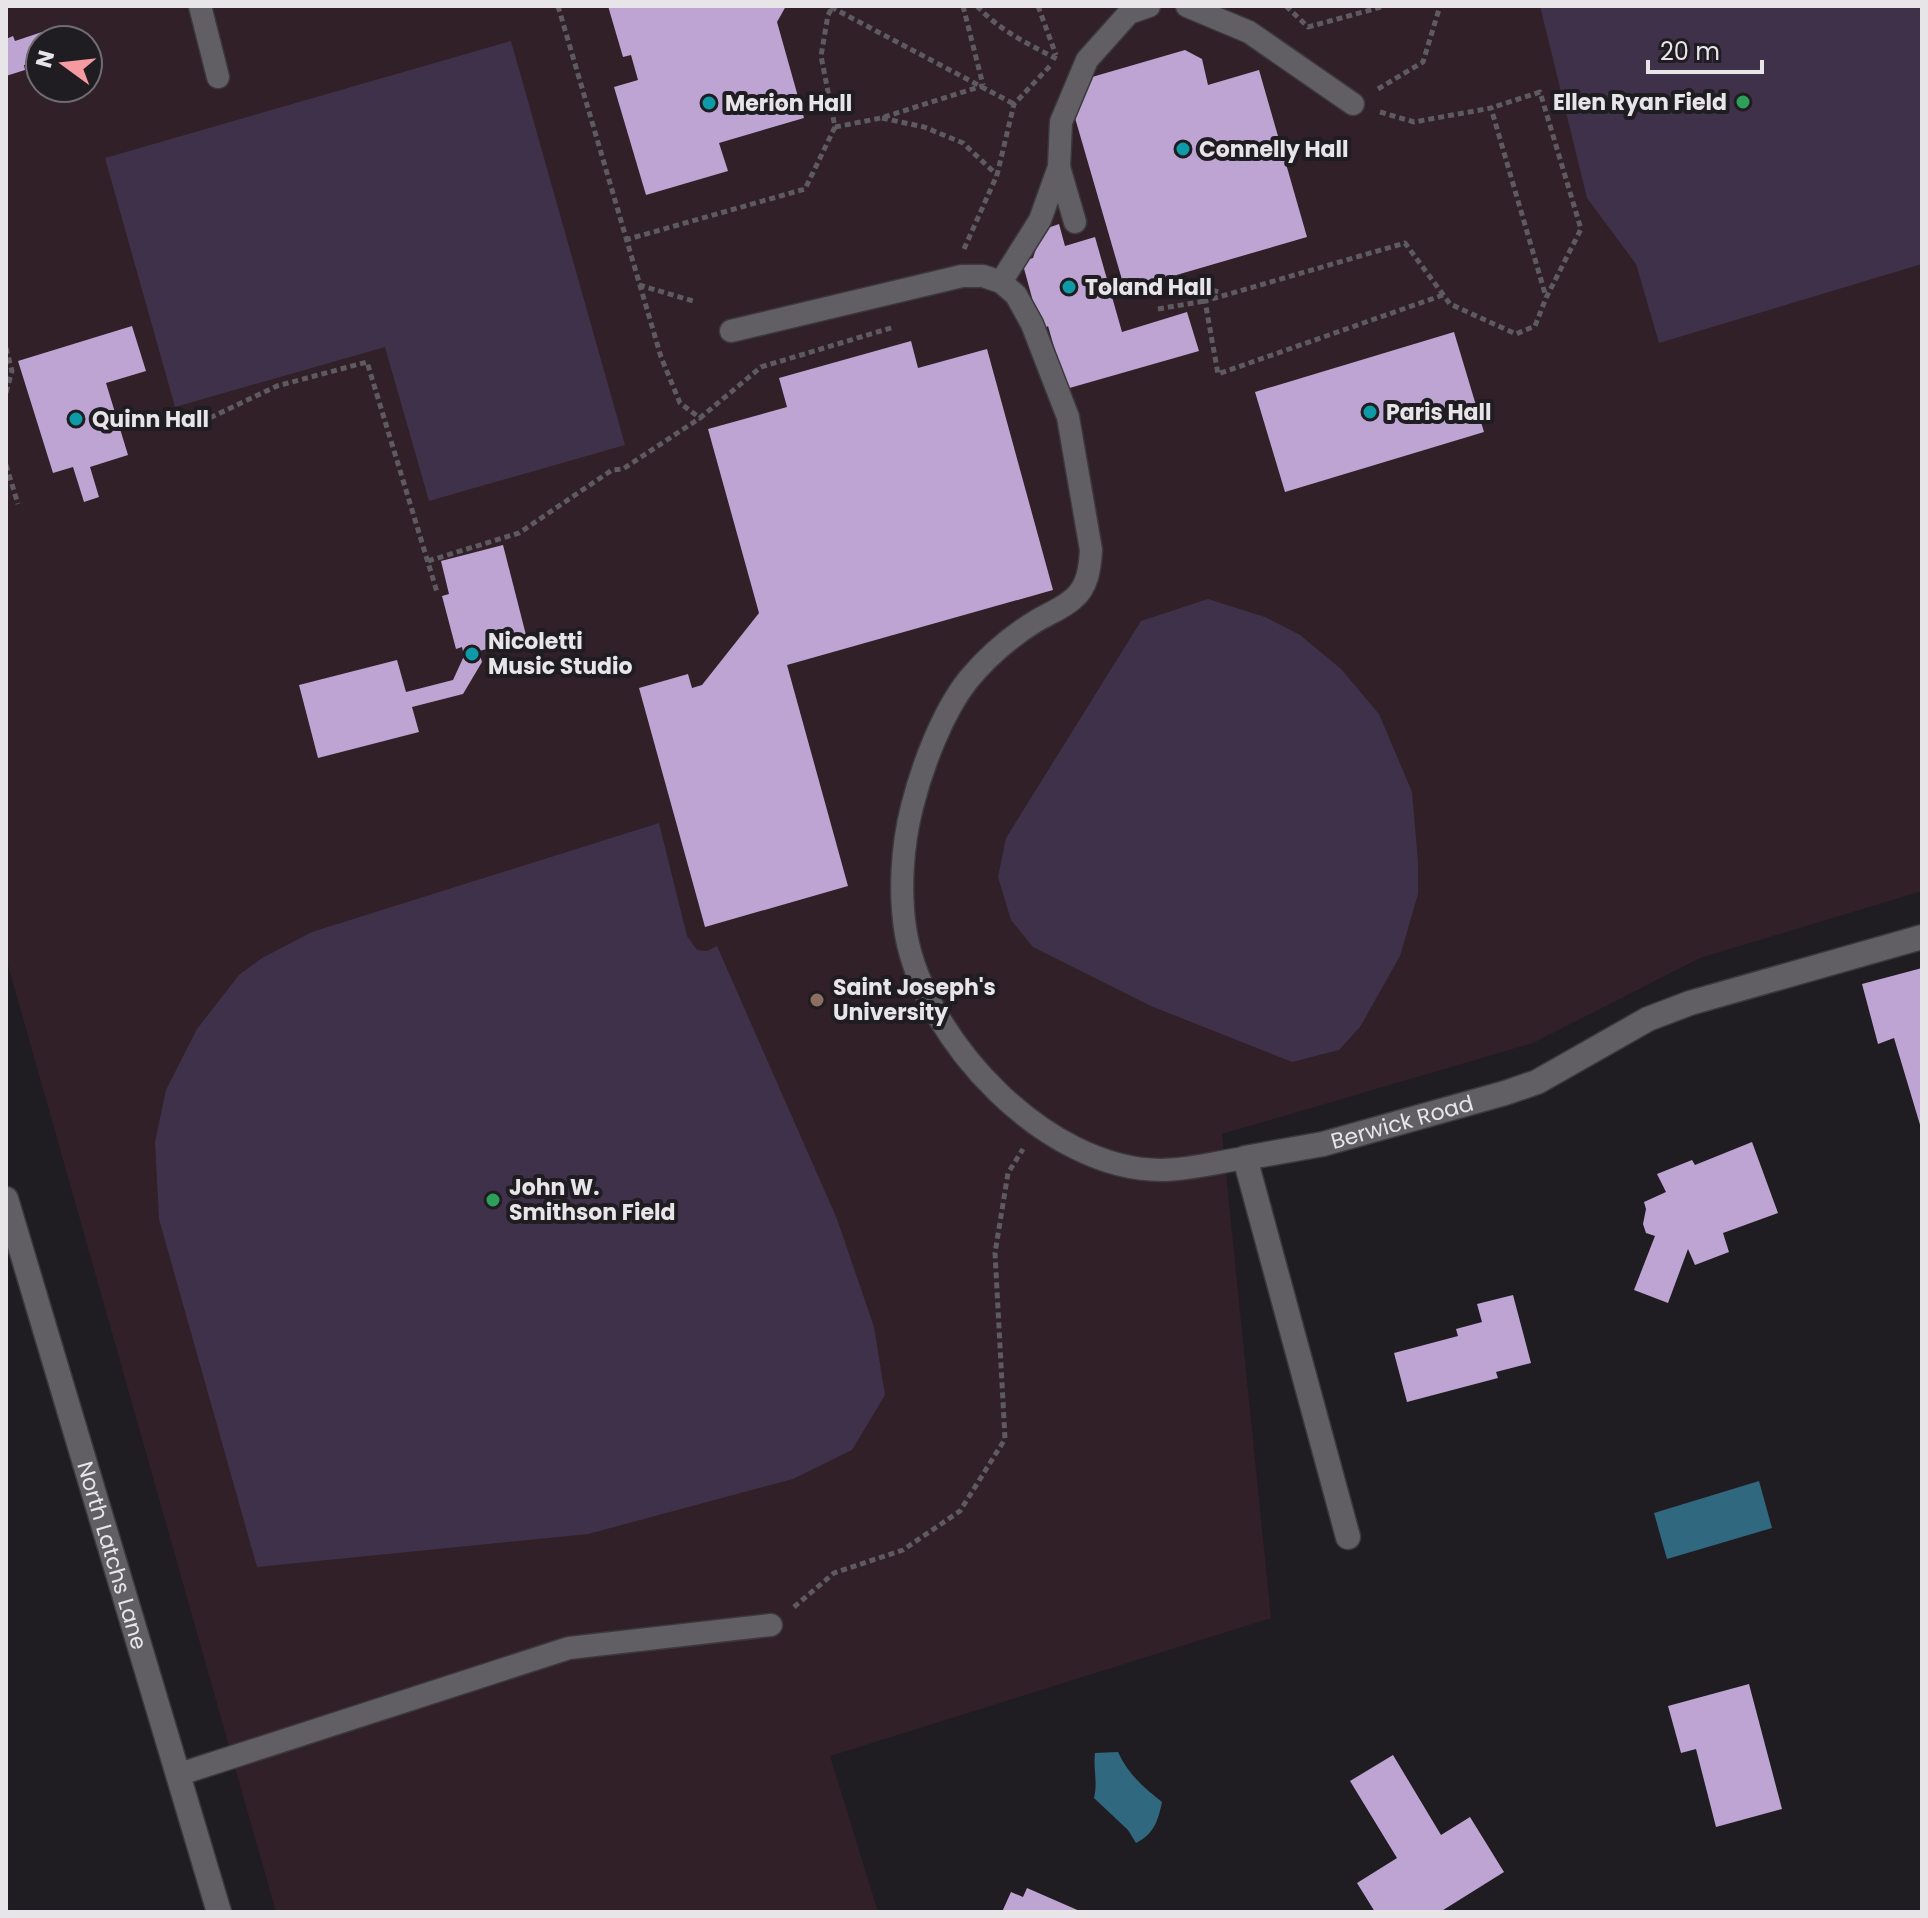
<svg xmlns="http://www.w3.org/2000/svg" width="1928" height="1918" font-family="Poppins,sans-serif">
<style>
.education{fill:#312028;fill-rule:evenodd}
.green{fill:#3f3149}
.water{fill:#306880}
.building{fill:#bda4d2}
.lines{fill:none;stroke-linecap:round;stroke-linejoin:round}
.service-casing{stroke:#3b393c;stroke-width:25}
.minor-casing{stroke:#3b393c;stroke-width:27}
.path{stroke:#5e5b60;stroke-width:5;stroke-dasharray:6 4;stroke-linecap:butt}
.service{stroke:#625f64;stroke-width:22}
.minor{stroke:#625f64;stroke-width:24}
.leisure-dot{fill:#2e9e5b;stroke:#201d22;stroke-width:3}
.culture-dot{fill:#0f9aa8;stroke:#201d22;stroke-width:3}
.education-dot{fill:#8d6e63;stroke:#201d22;stroke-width:3}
.labels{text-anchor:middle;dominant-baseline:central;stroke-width:8;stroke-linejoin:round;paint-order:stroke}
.poi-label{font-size:22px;font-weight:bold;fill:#e7e5e8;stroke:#201d22;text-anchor:start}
.street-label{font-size:22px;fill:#e7e5e8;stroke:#201d22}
</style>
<rect width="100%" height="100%" fill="#201d22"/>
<!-- education -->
<path class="education" d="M6,6H1922V891L1700,958L1533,1043L1222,1134L1271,1618L830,1756L878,1912H276L6,958ZM40,40H88V88H40Z"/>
<!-- green -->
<g class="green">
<path d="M1540,6H1922V264L1659,343L1636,264L1587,198Z"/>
<path d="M511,41L625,445L429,501L385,347L175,407L105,158Z"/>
<path d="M1208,599L1265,617L1300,635L1341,669L1379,714L1412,792L1418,862V894L1400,956L1360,1027L1339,1050L1292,1062L1151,1006L1033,947L1011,920L998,877L1006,838L1141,621Z"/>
<path d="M659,823L687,936L697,950L707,951L717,946L837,1219L874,1327L885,1395L852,1450L793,1479L588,1534L257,1567L159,1219L155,1142L166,1090L197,1029L239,975L262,958L312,932Z"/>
</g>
<!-- water -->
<g class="water">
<path d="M1759,1481L1772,1528L1667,1559L1654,1513Z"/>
<path d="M1118,1752C1128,1774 1143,1787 1162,1802C1158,1821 1154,1834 1136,1843L1128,1830L1094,1798C1098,1782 1093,1769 1095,1753Z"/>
</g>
<!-- building -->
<g class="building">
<path d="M608,6H786L777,22L804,118L719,143L728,171L646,195L614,87L638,80L631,55L623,57Z"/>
<path d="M45,31L47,40H40V60L24,65L25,70L6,76V39L13,36L15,41Z"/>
<path d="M1185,50L1202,59L1208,85L1259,70L1307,237L1125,290L1073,111L1092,77Z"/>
<path d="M1059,224L1065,246L1095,237L1122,332L1187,312L1199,351L1066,389L1048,326L1041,331L1022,261L1033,258L1042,230Z"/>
<path d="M132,326L146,371L106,383L128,455L90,467L99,497L84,502L73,467L53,473L18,361Z"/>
<path d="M1454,332L1484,432L1285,492L1255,392Z"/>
<path d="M911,341L918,368L987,349L1053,590L787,665L848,886L705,927L639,688L688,674L692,688L702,685L759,613L708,429L787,407L779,378Z"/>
<path d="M503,545L527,639L479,651L482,662L463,694L412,707L419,732L318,758L299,685L397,660L406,692L453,680L464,656L462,647L456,649L442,596L449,594L441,561Z"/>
<path d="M1922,968V1128H1921L1894,1038L1878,1044L1862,984Z"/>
<path d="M1752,1142L1778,1213L1723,1233L1729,1252L1695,1265L1688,1249L1668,1303L1634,1290L1655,1236L1646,1233L1643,1224L1646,1209L1644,1202L1666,1192L1657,1174L1692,1160L1695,1165Z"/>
<path d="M1513,1295L1531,1363L1496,1372L1498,1378L1407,1402L1394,1353L1458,1336L1456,1329L1482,1322L1477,1304Z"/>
<path d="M1749,1684L1782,1809L1716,1827L1696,1749L1681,1753L1668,1706Z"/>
<path d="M1393,1755L1441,1835L1470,1817L1504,1872L1440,1912H1375L1357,1883L1397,1858L1350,1781Z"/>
<path d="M1027,1888L1082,1912H1002L1011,1892L1023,1897Z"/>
</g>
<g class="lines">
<defs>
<g id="service">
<path d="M200,6L218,77"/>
<path d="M1187,6L1249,32L1353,104"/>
<path d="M1059,167L1075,222"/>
<path d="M1001,282L1040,220L1059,167L1061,122L1087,60L1129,13L1149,6"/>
<path d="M731,331L962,276H983L1001,282L1016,295L1032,324L1068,417L1091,550C1090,567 1088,587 1073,599C1063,608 1048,614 1036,621C1010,637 988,656 968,680C942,713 922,767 912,807C902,846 899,894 906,934C925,1041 1047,1170 1161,1170C1188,1170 1218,1162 1245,1158"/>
<path d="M180,1774L569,1648L771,1625"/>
</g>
<g id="minor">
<path id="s1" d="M6,1199L219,1912"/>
<path id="s2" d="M1348,1537L1245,1158L1323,1144L1505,1093L1537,1082L1648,1019L1690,1003L1922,937"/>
</g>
</defs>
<!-- service casing -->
<use href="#service" class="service-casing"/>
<!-- minor casing -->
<use href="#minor" class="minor-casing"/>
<!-- path -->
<g class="path">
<path d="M558,6L661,357L680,403L700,418L761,367L894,327"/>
<path d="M963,6L983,85"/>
<path d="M977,6C999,30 1028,44 1057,59"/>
<path d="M1038,6L1056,55"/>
<path d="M1286,6L1308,27L1385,6"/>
<path d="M831,7L1014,104"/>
<path d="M1378,89L1423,62L1440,6"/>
<path d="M1380,112L1414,122L1491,108L1546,297"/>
<path d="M882,118L924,127L963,143L997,175"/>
<path d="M835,127L881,118L982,86"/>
<path d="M625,240L805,189L835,127L821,56L828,15L833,6"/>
<path d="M964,249L997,175L1014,104L1050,66"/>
<path d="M1178,275L1179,280L1222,293"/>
<path d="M639,285L693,301"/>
<path d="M1443,295L1218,374L1205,301L1405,243L1450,304L1516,334L1535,326L1546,298L1581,229L1540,92L1491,108"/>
<path d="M1158,309L1205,301"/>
<path d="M6,348L12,371L6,393"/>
<path d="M201,422L277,386L367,362L437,592"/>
<path d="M6,465L18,504"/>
<path d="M428,561L519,533L612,470L623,469L700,418"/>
<path d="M794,1607L834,1573L903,1550L960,1511L1005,1439L995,1253L1008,1173L1023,1149"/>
</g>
<!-- service -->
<use href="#service" class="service"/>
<!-- minor -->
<use href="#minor" class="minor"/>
</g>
<!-- markers -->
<g class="leisure-dot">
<circle cx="1743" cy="102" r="8"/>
<circle cx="493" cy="1200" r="8"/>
</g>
<g class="culture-dot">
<circle cx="709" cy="103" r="8"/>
<circle cx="1183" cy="149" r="8"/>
<circle cx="1069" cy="287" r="8"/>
<circle cx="1370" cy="412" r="8"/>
<circle cx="76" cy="419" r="8"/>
<circle cx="472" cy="654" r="8"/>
</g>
<circle class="education-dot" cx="817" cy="1000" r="8"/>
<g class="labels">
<!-- poi labels -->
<g class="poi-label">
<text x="1727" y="102" text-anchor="end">Ellen Ryan Field</text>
<text x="725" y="103">Merion Hall</text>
<text x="1199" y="149">Connelly Hall</text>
<text x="1085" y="287">Toland Hall</text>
<text x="1386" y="412">Paris Hall</text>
<text x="92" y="419">Quinn Hall</text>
<text x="488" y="641">Nicoletti<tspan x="488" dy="25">Music Studio</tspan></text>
<text x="833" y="987">Saint Joseph's<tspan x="833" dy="25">University</tspan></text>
<text x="509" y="1187">John W.<tspan x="509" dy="25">Smithson Field</tspan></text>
</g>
<!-- street labels -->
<g class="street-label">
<text stroke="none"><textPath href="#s2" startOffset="554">Berwick Road</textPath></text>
<text stroke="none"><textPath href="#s1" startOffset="372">North Latchs Lane</textPath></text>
</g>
</g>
<!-- border -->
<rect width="1928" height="1918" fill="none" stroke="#e7e5e8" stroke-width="16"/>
<!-- north arrow -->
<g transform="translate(64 64) rotate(285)"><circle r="38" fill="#201d22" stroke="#706d71" stroke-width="2"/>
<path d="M0-6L14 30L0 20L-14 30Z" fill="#f49aa0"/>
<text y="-12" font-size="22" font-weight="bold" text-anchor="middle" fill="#e7e5e8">N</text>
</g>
<!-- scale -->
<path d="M1648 60v12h114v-12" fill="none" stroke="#e7e5e8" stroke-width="4"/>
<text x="1660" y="60" font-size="24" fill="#e7e5e8" stroke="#201d22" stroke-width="6" paint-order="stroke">20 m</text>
</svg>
